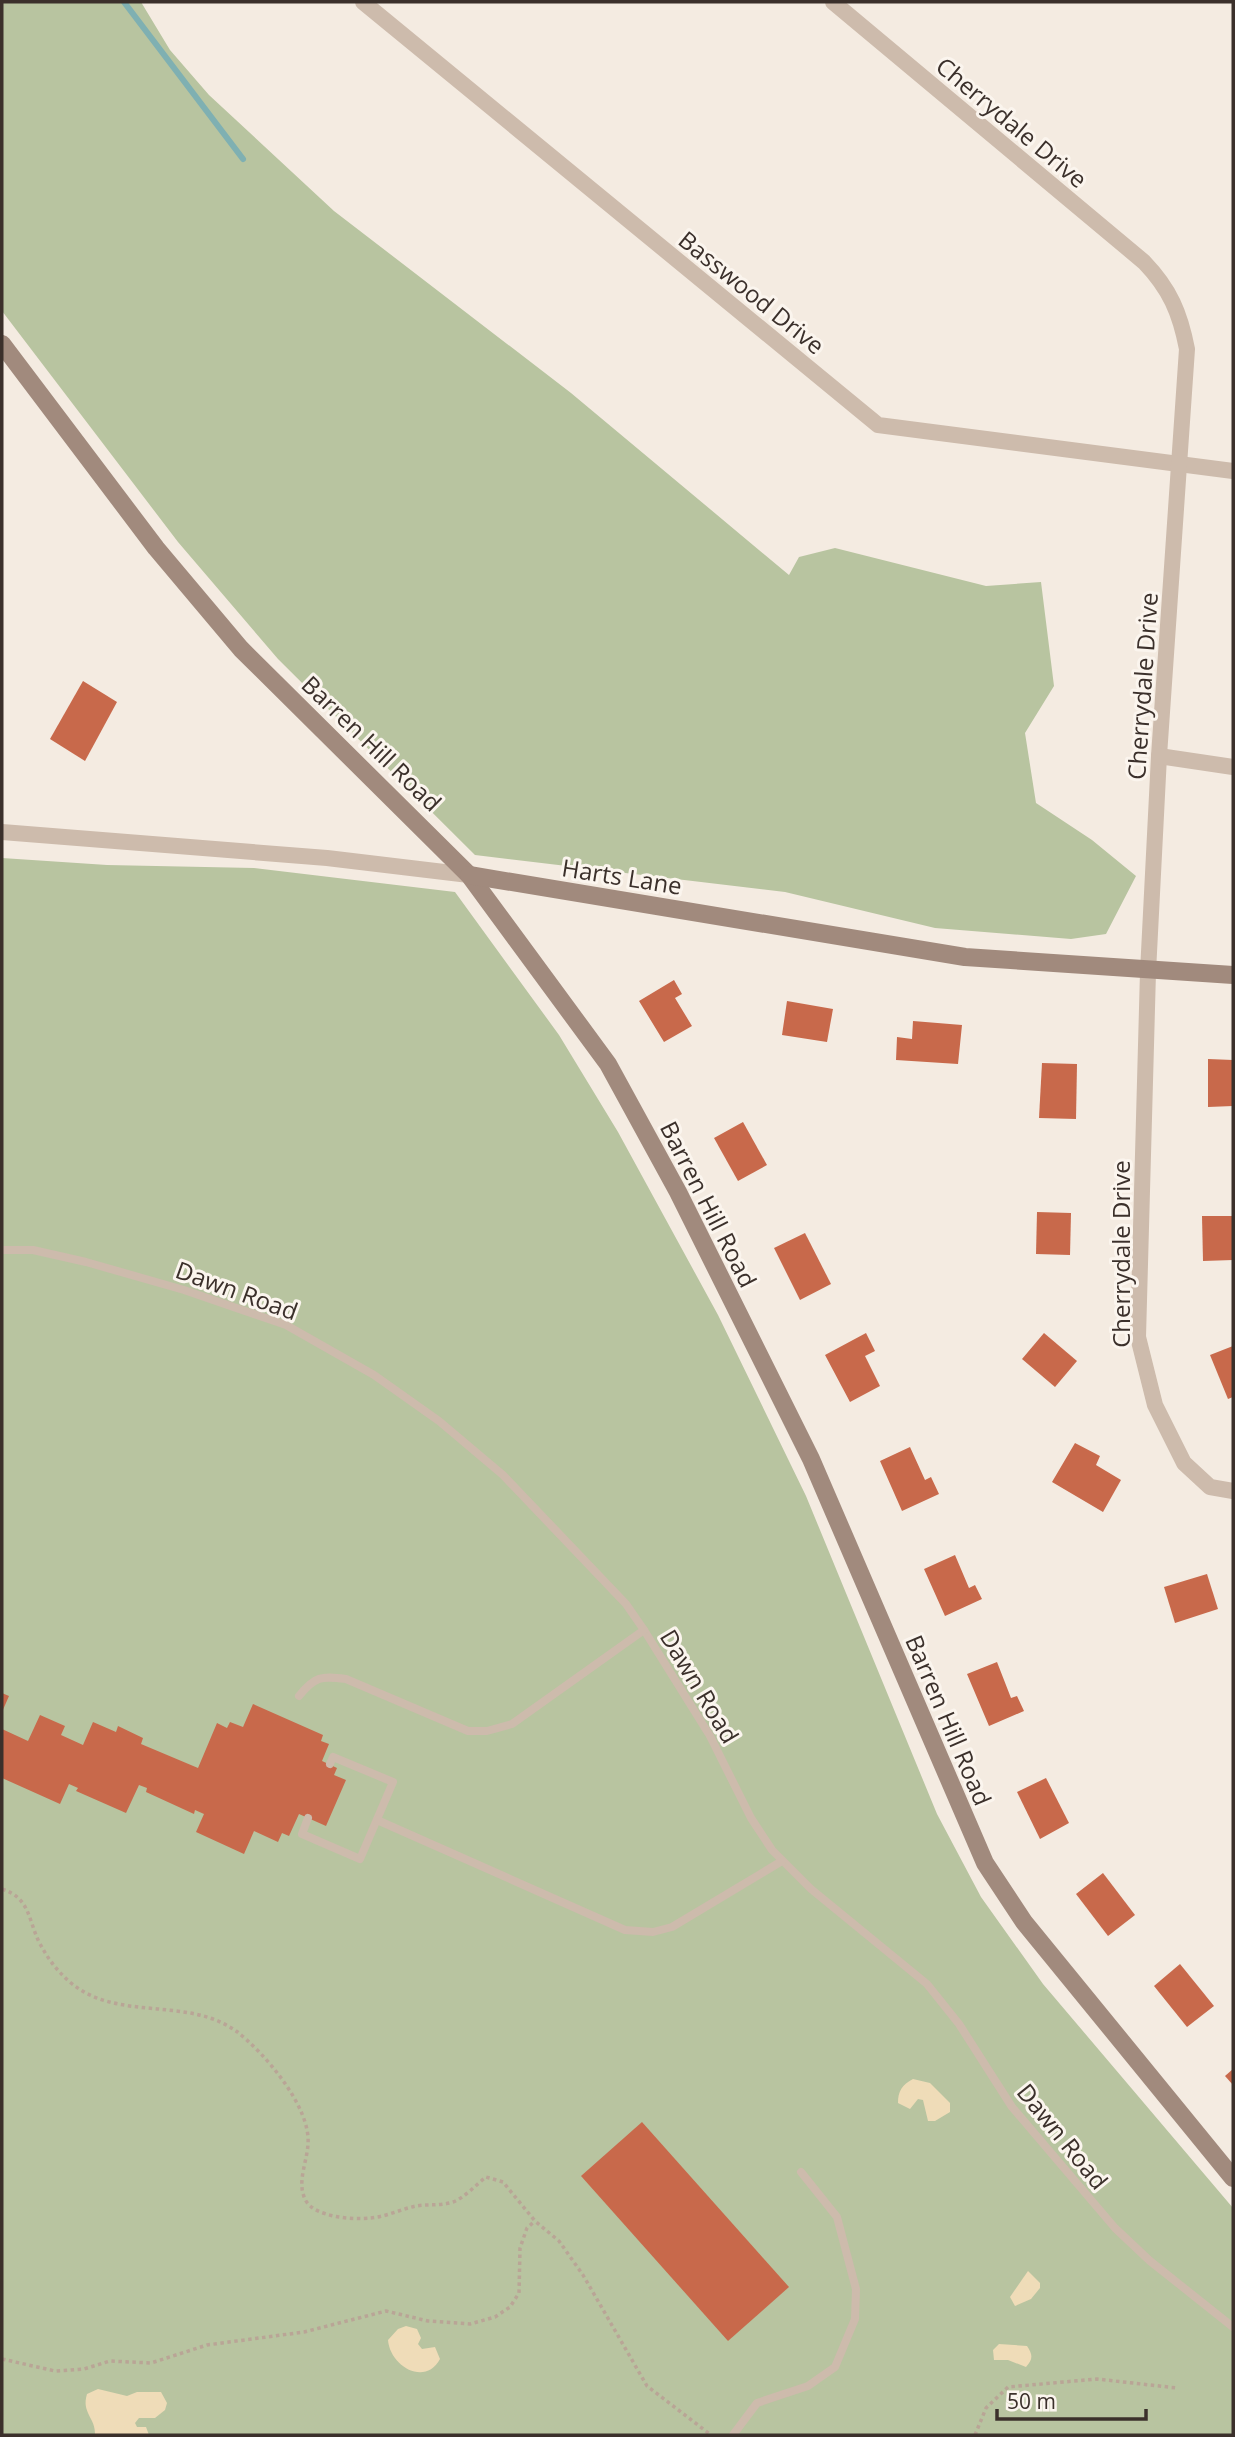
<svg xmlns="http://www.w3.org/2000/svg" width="1235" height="2437" font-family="'Open Sans',sans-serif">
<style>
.green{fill:#b8c4a0}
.sand{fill:#efdcb8}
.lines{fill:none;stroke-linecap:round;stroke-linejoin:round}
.stream{stroke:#7fb0b2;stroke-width:6}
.building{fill:#c8694b}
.path{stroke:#b9a596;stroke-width:3.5;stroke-dasharray:3.5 3.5;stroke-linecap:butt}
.lane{stroke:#cdbbac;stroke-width:8}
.street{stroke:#cdbbac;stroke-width:16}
.secondary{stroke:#a18a7d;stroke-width:18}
.labels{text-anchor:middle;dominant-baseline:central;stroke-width:6;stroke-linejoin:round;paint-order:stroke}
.street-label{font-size:24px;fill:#3b302b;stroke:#fbf5ee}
</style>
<rect width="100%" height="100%" fill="#f4ebe1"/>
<!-- green -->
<g class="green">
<path d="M2,2H141L170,50L209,95L334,211L571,393L789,575L799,557L835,548L986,586L1041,582L1054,686L1025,733L1036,803L1092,840L1136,876L1106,934L1071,939L935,928L785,892L475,855L278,659L178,542L2,311Z"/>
<path d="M2,858L107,865L254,868L455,892L559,1035L618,1132L718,1315L806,1496L937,1814L981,1897L1043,1984L1233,2208V2435H2Z"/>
</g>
<!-- sand -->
<g class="sand">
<path d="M913,2079L930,2083L950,2103V2112L935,2121H928L923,2100L918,2099L910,2109L898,2103C898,2091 902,2085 913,2079Z"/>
<path d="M1028,2271L1040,2283V2288L1031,2299L1015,2306L1010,2297Z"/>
<path d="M406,2326L417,2329L421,2338L418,2344L422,2349L435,2347L440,2359C425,2387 390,2366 388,2340L398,2329Z"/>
<path d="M999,2344L1027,2346C1033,2355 1033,2359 1026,2367L1008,2360H994L993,2350Z"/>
<path d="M98,2389L127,2396L137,2392H161L167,2403L165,2410L155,2418H139L135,2423L137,2427H146L149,2435H95C96,2418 81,2413 87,2394Z"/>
</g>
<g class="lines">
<!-- stream -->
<path class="stream" d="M124,2L243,159"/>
</g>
<!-- building -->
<g class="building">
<path d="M83,681L117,702L85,761L50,739Z"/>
<path d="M674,980L682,994L675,998L692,1026L664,1042L639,1001Z"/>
<path d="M787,1001L833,1009L827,1042L782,1035Z"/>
<path d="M913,1021L962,1025L958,1064L896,1060L897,1037L912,1039Z"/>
<path d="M1208,1059L1233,1060V1106L1208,1107Z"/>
<path d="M1042,1063L1077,1064L1076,1119L1039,1118Z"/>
<path d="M743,1122L767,1165L738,1181L714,1138Z"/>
<path d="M1037,1212L1071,1213L1070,1255L1036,1254Z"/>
<path d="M1202,1216H1233V1260L1203,1261Z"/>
<path d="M805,1233L831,1284L800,1300L774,1248Z"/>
<path d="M866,1333L875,1351L865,1356L880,1386L850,1402L825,1355Z"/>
<path d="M1044,1333L1077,1361L1055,1387L1022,1359Z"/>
<path d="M1233,1346V1397L1228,1399L1210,1355Z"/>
<path d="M1075,1443L1100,1456L1096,1465L1121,1480L1103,1512L1052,1482Z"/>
<path d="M910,1447L925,1480L931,1477L939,1494L902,1511L880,1461Z"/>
<path d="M955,1555L969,1588L975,1585L982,1599L945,1616L924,1569Z"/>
<path d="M1207,1574L1218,1609L1175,1623L1164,1587Z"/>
<path d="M997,1662L1011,1698L1017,1696L1024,1711L989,1726L967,1674Z"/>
<path d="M2,1693L9,1696L2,1712Z"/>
<path d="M253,1704L323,1735L321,1741L329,1744L322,1761L337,1768L334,1775L346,1780L326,1826L299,1814L289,1836L282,1833L278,1842L254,1831L244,1854L196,1832L204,1814L195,1810L194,1814L146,1792L147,1788L139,1785L126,1813L76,1791L78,1788L69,1784L60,1804L2,1778V1729L28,1741L40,1715L65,1726L61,1735L83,1745L93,1722L116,1732L118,1726L143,1738L141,1744L198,1768L217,1723L227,1728L230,1722L243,1727Z"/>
<path d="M1046,1778L1069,1823L1040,1839L1017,1792Z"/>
<path d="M1103,1873L1135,1915L1108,1936L1076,1894Z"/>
<path d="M1180,1964L1214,2006L1187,2027L1154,1986Z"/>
<path d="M1233,2069V2085L1225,2076Z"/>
<path d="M642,2122L789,2287L728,2341L581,2176Z"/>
</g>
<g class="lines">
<!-- path -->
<g class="path">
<path d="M2,1889C30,1898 28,1919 39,1942C48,1959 57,1971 71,1983C118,2022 187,1996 236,2031C264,2052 311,2107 308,2144C307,2163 296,2183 306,2201C315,2217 353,2220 370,2218C386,2217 401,2209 416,2206C428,2204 440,2206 453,2202C464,2198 477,2184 486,2177L503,2182L535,2221L559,2241L583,2275L647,2386L711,2435"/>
<path d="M2,2359L55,2371L84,2369L110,2361L151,2363L207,2345L304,2332L386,2311L428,2321L470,2324L495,2317L510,2307L519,2293L520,2248L527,2228L535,2221"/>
<path d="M975,2435L986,2408L1008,2387L1097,2379L1177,2388"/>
</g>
<!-- lane -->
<g class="lane">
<path d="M2,1250H33L86,1262L184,1290L286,1325L374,1375L439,1421L503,1475L626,1604L644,1630L710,1736L751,1818L772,1850L811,1889L927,1984L959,2024L1012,2107L1115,2228L1150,2261L1233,2327"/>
<path d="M299,1696C315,1676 321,1676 346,1679L468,1731H487L512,1724L644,1630"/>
<path d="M308,1818L302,1834L360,1859L393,1782L333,1757L330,1764"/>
<path d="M377,1820L625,1930L653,1932L672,1927L782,1861"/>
<path d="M733,2435L757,2403L808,2386L835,2367L855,2319L856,2289L837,2217L801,2172"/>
</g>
<!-- street -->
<g class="street">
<path d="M363,2L878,425L1233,471"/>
<path d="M833,2L1144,262C1170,289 1180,313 1187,349L1159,756L1148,972L1138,1337L1155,1405L1184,1463L1210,1487L1233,1491"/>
<path d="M1159,756L1233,767"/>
<path d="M2,832L327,858L469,875"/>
</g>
<!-- secondary -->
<g class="secondary">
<path d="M2,344L156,548L241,649L469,875L608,1064L678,1192L811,1459L985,1863L1024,1922L1233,2178"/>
<path d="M469,875L965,957L1233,975"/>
</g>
</g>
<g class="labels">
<!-- street labels -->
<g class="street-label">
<text transform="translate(1012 122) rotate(40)">Cherrydale Drive</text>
<text transform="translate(752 292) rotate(39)">Basswood Drive</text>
<text transform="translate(1142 686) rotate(-86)">Cherrydale Drive</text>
<text transform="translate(372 743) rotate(44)">Barren Hill Road</text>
<text transform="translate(622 876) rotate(9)">Harts Lane</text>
<text transform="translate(709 1204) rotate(63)">Barren Hill Road</text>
<text transform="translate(1120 1254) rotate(-90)">Cherrydale Drive</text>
<text transform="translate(237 1290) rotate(20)">Dawn Road</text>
<text transform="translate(700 1686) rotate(59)">Dawn Road</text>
<text transform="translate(949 1720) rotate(67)">Barren Hill Road</text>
<text transform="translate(1063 2136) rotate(51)">Dawn Road</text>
</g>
</g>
<!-- border -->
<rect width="1235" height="2437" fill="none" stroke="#3b302b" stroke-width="7"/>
<!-- scale -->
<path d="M997 2409v10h149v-10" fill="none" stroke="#3b302b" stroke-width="3.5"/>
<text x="1007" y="2409" font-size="21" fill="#3b302b" stroke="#fbf5ee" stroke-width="5" paint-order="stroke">50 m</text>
</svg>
